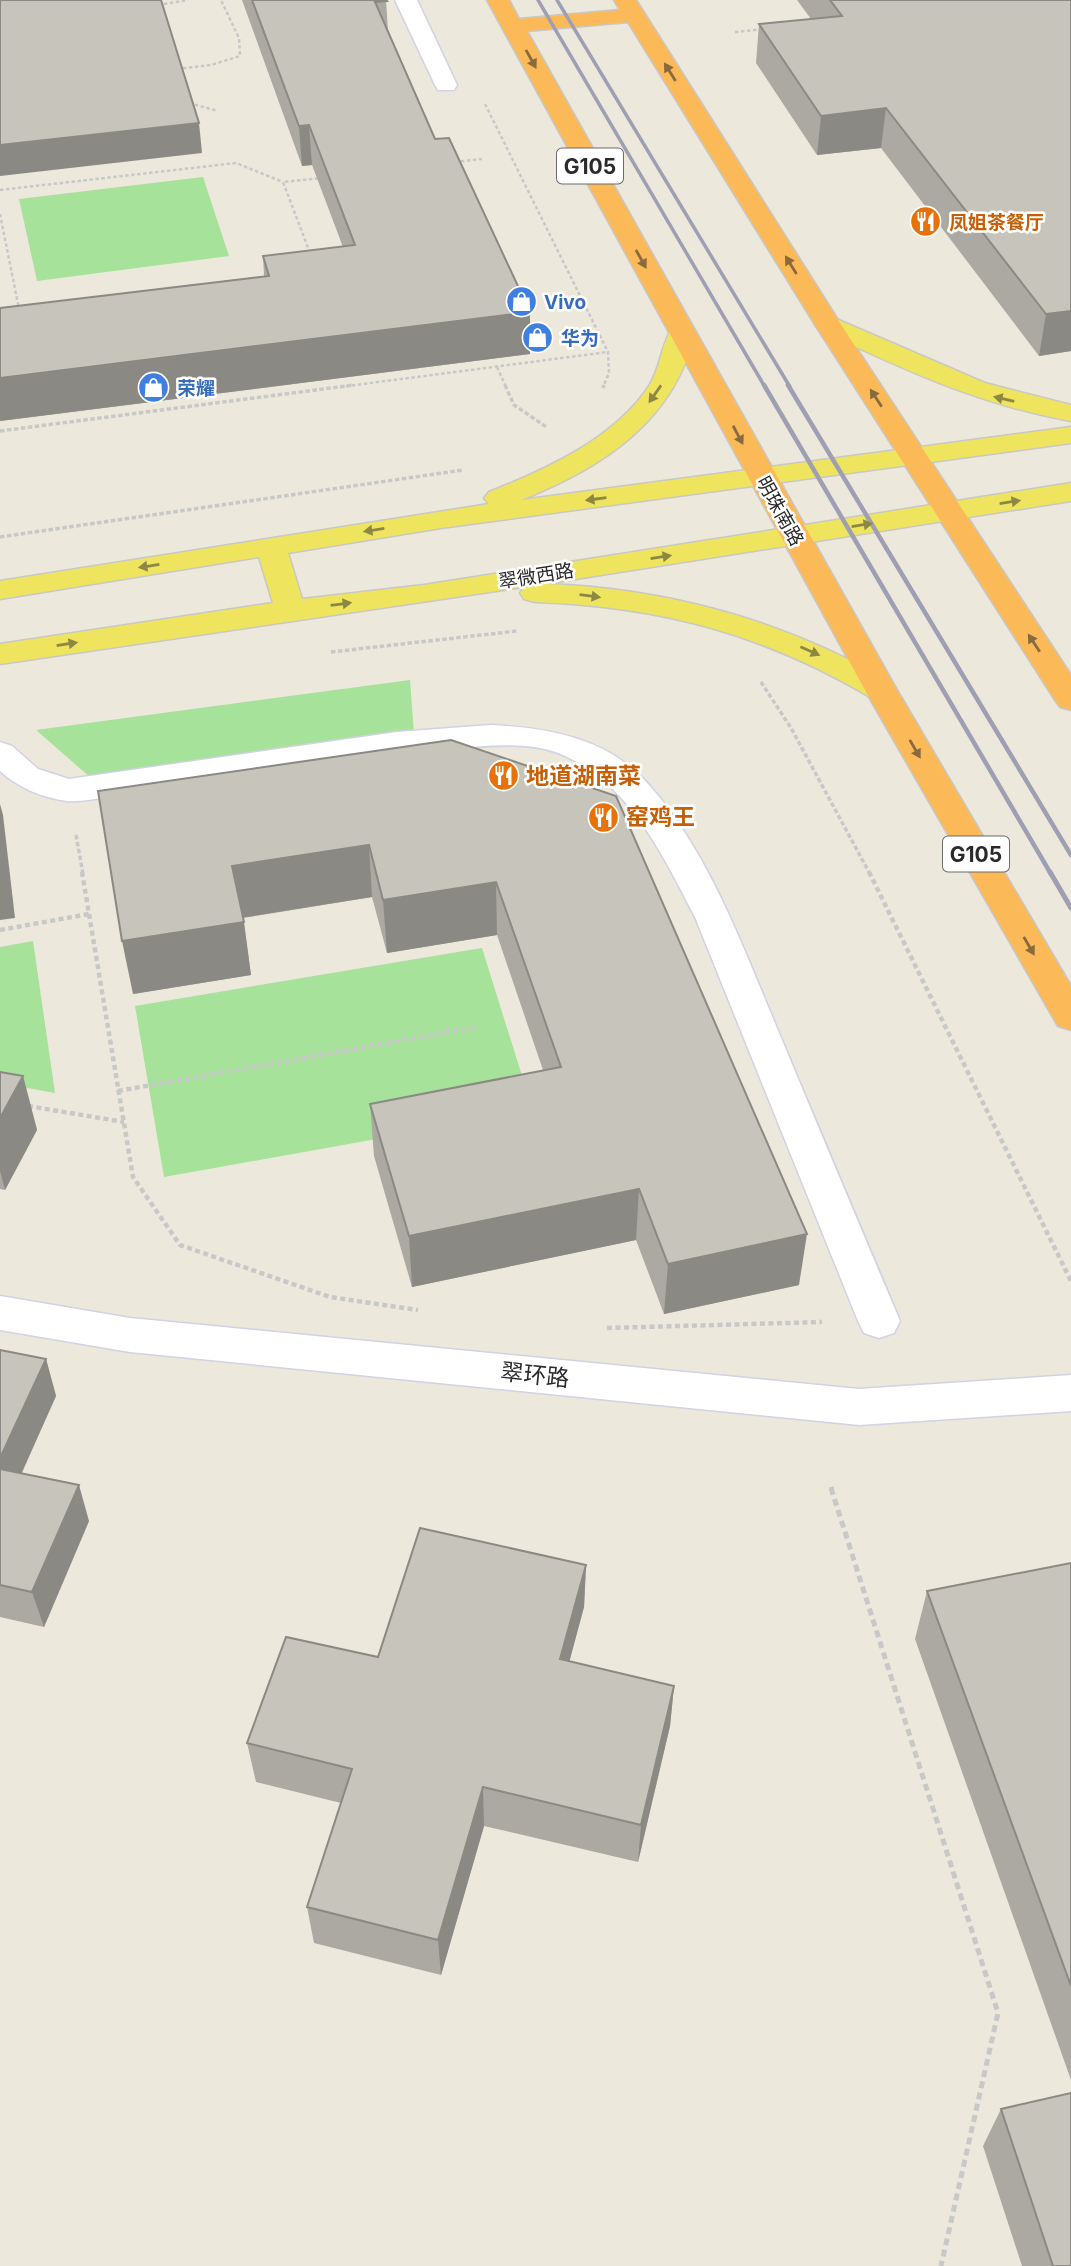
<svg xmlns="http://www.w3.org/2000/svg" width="1071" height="2266" font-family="Inter,'Noto Sans SC',sans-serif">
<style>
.green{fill:#a6e299}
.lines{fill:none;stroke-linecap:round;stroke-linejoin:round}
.minor-casing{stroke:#d1d2e3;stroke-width:3}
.major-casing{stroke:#c8c8c8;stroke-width:3}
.highway-casing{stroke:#c8c8c8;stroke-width:3}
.path-far3{stroke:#c8c8c8;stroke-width:2.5;stroke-dasharray:3.5 2.5;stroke-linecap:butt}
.path-far2{stroke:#c8c8c8;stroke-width:3.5;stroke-dasharray:4.5 2.5;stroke-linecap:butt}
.path-far1{stroke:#c8c8c8;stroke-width:4.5;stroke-dasharray:5 3.5;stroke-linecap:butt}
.path{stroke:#c8c8c8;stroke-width:5;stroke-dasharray:7 4.5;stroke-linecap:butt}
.minor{fill:#fff;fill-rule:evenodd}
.major{fill:#efe45e;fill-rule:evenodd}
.highway{fill:#fcb957;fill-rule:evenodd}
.rail-far2{stroke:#9f9fb4;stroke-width:3.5}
.rail-far1{stroke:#9f9fb4;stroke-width:4.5}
.rail{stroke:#9f9fb4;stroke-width:5}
.wall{fill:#aba9a1}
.shaded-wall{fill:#8b8983}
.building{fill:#c7c4bb;stroke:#8b8983;stroke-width:2}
.oneway{fill:#886a3e}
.oneway2{fill:#8c8744}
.labels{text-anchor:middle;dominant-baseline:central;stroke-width:5;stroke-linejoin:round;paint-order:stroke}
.far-food-label{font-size:19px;font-weight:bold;fill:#c56008;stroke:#fff;text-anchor:start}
.far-shop-label{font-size:19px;font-weight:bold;fill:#366cbe;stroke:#fff;text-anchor:start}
.far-street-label{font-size:19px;fill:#2a2a2a;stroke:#fff}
.shield{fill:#fff;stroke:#6a6a6a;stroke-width:2}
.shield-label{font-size:21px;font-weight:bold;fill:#2a2a2a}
.food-label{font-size:23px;font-weight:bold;fill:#c56008;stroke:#fff;text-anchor:start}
.street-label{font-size:23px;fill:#2a2a2a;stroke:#fff}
</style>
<rect width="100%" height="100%" fill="#ece8dc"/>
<!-- green -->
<g class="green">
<path d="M203,177L229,256L37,281L19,199Z"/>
<path d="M410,680L414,734L91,778L36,730Z"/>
<path d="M33,941L55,1093L0,1083V947Z"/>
<path d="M482,948L533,1111L164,1177L135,1006Z"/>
</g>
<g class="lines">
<defs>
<g id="minor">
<path d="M395,0H417L457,85L454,90H438L435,85Z"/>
<path d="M491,725C549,728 608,738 649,785C710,854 744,950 779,1033C819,1129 859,1225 900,1321L894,1333L879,1338L864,1333L858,1321L695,917C663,856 631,786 565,756C531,740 486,746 449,749C351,756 253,774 156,788C133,791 88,803 67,801C43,798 17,787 0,771V742L12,746L38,769L69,779L397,732Z"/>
<path d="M0,1296L130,1318L859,1389L1071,1375V1411L859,1425L130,1352L0,1330Z"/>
</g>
<g id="major">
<path d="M827,315L985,383L1071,405V421C980,405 900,368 818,329L814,323L818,317Z"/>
<path d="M682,324L691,326L695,332C675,421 602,468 521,500L1071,427V443L441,528L288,553L302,599L424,585L1071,483V501L544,584C667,588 786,621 892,683L897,690L892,697L881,700L870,697C764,634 658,606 535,602L524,599L520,593L524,587L0,664V644L273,603L259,557L0,599V581L489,504L484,498L489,492C545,470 614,439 649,386C661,367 661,344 673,326Z"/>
</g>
<path id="highway" d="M487,0H509L519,19L620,10L614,0H636L840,323L1071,675V710L1060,707L1055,700L814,323L628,22L527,31L897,690L1071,986V1030L1058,1026L865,690Z"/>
</defs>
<!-- minor casing -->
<use href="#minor" class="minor-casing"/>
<!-- major casing -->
<use href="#major" class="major-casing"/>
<!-- highway casing -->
<use href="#highway" class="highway-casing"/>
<!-- path-far3 -->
<g class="path-far3">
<path d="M158,5L188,0"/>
<path d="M735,32L764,29"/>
<path d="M177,69L211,65L240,56L239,38L221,0"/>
<path d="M189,103L218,111"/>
<path d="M485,104L608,352L609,373L603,387"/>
<path d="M455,162L482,159"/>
<path d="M0,190L236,163L283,182"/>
<path d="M0,214L19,309"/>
<path d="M310,253L283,182L321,178"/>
<path d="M497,367L506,387"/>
<path d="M340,387L608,352"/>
</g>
<!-- path-far2 -->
<g class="path-far2">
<path d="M505,385L514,405L548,428"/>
<path d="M603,388L604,385"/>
<path d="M0,431L354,385"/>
<path d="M0,537L463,470"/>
<path d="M331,652L517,631"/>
<path d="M761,682L791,728L870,874"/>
<path d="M76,835L83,874"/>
</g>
<!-- path-far1 -->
<g class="path-far1">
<path d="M82,872L133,1177L180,1245L330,1297L418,1310"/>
<path d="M869,872L1071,1281"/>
<path d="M0,930L89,914"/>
<path d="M118,1091L477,1027"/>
<path d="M28,1106L124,1122"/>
<path d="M607,1328L822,1322"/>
<path d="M831,1487L832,1490"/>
</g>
<!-- path -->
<path class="path" d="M831,1488L998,2013L941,2266"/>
<!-- minor -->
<use href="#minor" class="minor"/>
<!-- major -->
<use href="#major" class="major"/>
<!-- highway -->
<use href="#highway" class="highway"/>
<!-- rail-far2 -->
<g class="rail-far2">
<path d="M538,0L765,387"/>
<path d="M557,0L790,387"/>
</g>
<!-- rail-far1 -->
<g class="rail-far1">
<path d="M764,385L1051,874"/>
<path d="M788,385L1071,855"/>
</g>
<!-- rail -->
<path class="rail" d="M1050,872L1071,908"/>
</g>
<!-- wall -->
<g class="wall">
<path d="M242,0H386L388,31L530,354L0,421V308L264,276L263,256L343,247L312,165L302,166Z"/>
<path d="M797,0H1071V351L1039,356L881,148L817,155L756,63L759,24L811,19Z"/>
<path d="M451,740L799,1285L664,1314L636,1240L412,1287L374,1156L370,1104L543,1070L497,935L387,953L372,897L243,918L251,975L133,994Z"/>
<path d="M0,1072L23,1076L37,1130L5,1190L0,1189Z"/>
<path d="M0,1350L46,1359L56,1396L21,1473L89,1521L44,1627L0,1617Z"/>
<path d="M1071,1563V2080L915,1639L927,1591Z"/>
<path d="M586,1565L584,1607L569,1662L674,1686L670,1726L638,1862L484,1826L441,1975L314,1943L307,1907L341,1803L256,1782L247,1743L378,1657Z"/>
<path d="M1001,2109L1071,2266H1022L983,2146Z"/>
</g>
<!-- shaded-wall -->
<g class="shaded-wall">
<path d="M886,108L881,148L817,155L821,116Z"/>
<path d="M199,123L202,153L0,176V145Z"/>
<path d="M309,125L312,165L302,166L299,126Z"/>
<path d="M1071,311V351L1039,356L1046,314Z"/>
<path d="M530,312V354L0,421V378Z"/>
<path d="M0,804L3,815L15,918L0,920Z"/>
<path d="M369,845L372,897L240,918L232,866Z"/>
<path d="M496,882L497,935L387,953L383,900Z"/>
<path d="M244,922L251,975L133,994L122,941Z"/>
<path d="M23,1076L37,1130L5,1190L0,1171V1118Z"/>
<path d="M639,1189L636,1240L412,1287L409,1236Z"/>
<path d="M807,1234L799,1285L664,1314L668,1264Z"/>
<path d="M46,1359L56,1396L8,1504L0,1482V1458Z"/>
<path d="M79,1485L89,1521L44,1627L32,1592Z"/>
<path d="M586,1565L584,1607L559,1700L560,1659Z"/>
<path d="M674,1686L670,1726L638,1862L641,1825Z"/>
<path d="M483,1787L484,1826L441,1975L438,1940Z"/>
</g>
<!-- building -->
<g class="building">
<path d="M0,0H161L199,123L0,145Z"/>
<path d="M252,0H386L387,1L375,2L435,139L449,138L530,312L0,378V308L269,276L263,256L355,245L309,125L299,126Z"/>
<path d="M830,0H1071V311L1046,314L886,108L821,116L759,24L842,16Z"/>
<path d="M451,740L616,796L807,1234L668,1264L639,1189L409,1236L370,1104L561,1067L496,882L383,900L369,845L232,866L244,922L122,941L98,791Z"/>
<path d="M0,845L2,862L0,863Z"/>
<path d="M0,1072L23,1076L0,1118Z"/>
<path d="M0,1350L46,1359L0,1458Z"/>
<path d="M0,1469L79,1485L32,1592L0,1585Z"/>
<path d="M420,1528L586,1565L560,1659L674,1686L641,1825L483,1787L438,1940L307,1907L352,1769L247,1743L286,1637L378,1657Z"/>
<path d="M1071,1563V1986L927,1591Z"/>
<path d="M1071,2093V2266H1053L1001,2109Z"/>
</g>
<!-- one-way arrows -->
<defs><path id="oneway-solid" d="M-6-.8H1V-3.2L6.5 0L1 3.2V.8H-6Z" transform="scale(1.75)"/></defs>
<g class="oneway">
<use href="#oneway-solid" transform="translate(531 59) rotate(61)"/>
<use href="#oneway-solid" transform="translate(670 72) rotate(-122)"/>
<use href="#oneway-solid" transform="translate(641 259) rotate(61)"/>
<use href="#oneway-solid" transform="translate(791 265) rotate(-122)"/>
<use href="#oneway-solid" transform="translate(876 398) rotate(-123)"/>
<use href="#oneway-solid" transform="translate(738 435) rotate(62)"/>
<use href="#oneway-solid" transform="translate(1034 643) rotate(-123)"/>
<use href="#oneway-solid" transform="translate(915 749) rotate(60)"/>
<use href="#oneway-solid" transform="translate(1029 946) rotate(60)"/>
</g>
<g class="oneway2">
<use href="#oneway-solid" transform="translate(655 394) rotate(125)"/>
<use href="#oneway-solid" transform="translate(1004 399) rotate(-167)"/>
<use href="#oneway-solid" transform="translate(596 499) rotate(172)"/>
<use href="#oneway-solid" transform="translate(1010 502) rotate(-9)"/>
<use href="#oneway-solid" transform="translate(862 525) rotate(-9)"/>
<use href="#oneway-solid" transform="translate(374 530) rotate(171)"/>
<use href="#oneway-solid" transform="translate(661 557) rotate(-9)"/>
<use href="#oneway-solid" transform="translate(149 566) rotate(171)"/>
<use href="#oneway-solid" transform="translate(590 596) rotate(7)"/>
<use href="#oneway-solid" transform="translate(341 604) rotate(-7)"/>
<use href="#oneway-solid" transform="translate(67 644) rotate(-9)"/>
<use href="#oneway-solid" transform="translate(810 651) rotate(24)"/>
</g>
<!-- icons -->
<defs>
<symbol id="restaurant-disc" viewBox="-11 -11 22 22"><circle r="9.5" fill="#e8710a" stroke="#fff"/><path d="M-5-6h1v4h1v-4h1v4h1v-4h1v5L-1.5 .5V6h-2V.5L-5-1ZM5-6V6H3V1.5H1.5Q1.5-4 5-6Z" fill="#fff"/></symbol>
<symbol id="shop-disc" viewBox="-11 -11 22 22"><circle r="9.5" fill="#3f7fe0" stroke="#fff"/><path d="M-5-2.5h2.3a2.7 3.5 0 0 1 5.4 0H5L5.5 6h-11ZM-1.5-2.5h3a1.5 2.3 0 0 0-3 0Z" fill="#fff"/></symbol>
</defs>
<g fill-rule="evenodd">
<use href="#restaurant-disc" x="908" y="204" width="35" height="35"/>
<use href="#shop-disc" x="504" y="284" width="35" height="35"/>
<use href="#shop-disc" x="520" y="320" width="35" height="35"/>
<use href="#shop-disc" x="136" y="370" width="35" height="35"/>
<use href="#restaurant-disc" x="486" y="758" width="35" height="35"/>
<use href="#restaurant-disc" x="586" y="800" width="35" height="35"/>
</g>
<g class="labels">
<!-- far-food labels -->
<g class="far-food-label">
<text x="949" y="222">凤姐茶餐厅</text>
</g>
<!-- far-shop labels -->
<g class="far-shop-label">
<text x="544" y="302">Vivo</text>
<text x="561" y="338">华为</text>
<text x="177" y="388">荣耀</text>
</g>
<!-- far-street labels -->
<g class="far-street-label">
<text transform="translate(780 511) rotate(61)">明珠南路</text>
<text transform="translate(536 576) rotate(-9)">翠微西路</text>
</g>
<!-- shield labels -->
<g class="shield">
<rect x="557" y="148.5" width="66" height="35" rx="5"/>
<rect x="943" y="836.5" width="66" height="35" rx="5"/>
</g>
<g class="shield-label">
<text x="590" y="166">G105</text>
<text x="976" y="854">G105</text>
</g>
<!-- food labels -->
<g class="food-label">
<text x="526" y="776">地道湖南菜</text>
<text x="626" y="817">窑鸡王</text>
</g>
<!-- street labels -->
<g class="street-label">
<text transform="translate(535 1375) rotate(6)">翠环路</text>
</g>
</g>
</svg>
